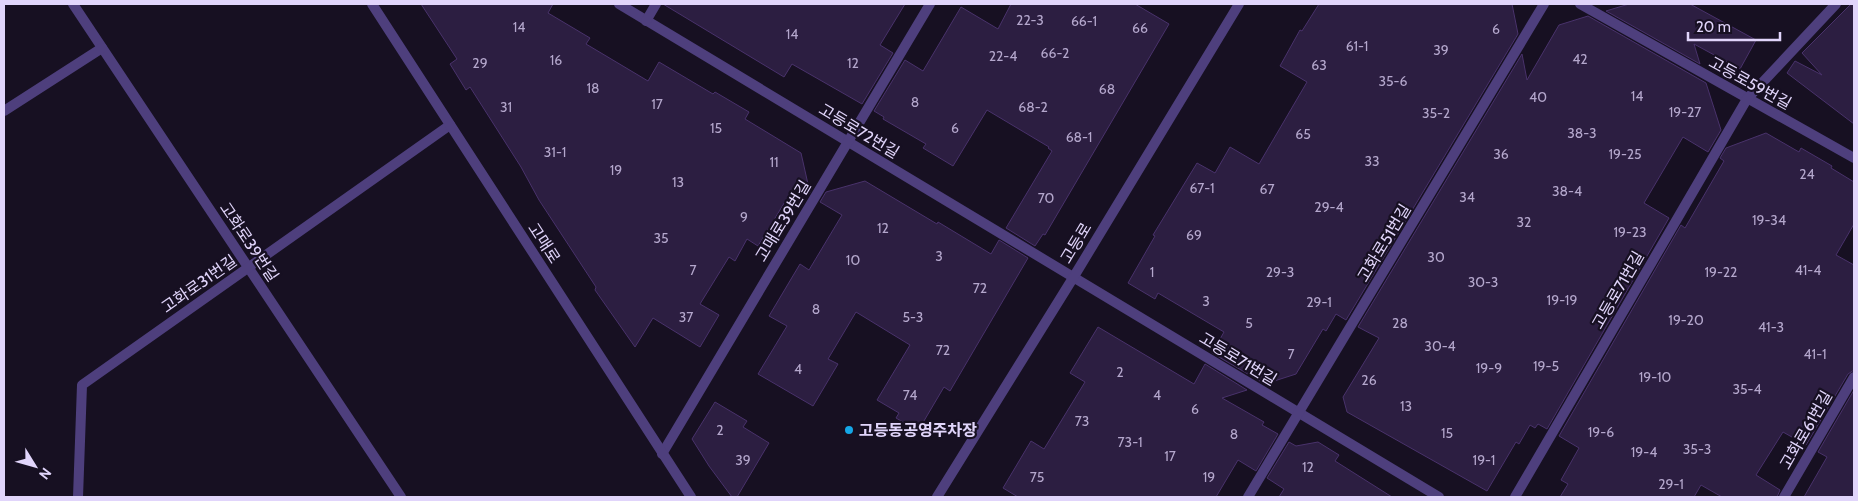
<svg xmlns="http://www.w3.org/2000/svg" width="1858" height="501" font-family="Cabin,'Noto Sans KR',sans-serif">
<style>
.building{fill:#2c1e41;stroke:#49326b}
.lines{fill:none;stroke-linecap:round;stroke-linejoin:round}
.minor{stroke:#4e3f7d;stroke-width:10}
.tertiary{stroke:#4e3f7d;stroke-width:10}
.poi-dot{fill:#15a7e7;stroke:#171022;stroke-width:2}
.labels{text-anchor:middle;dominant-baseline:central;stroke-width:4.5;stroke-linejoin:round;paint-order:stroke}
.number-label{font-size:14px;fill:#b4a7cc}
.street-label{font-size:16px;fill:#e1d5fb;stroke:#171022}
.poi-label{font-size:16px;font-weight:bold;fill:#e1d5fb;stroke:#171022;text-anchor:start}
</style>
<rect width="100%" height="100%" fill="#171022"/>
<!-- building -->
<g class="building">
<path d="M421,4H553L548,13L590,38L586,44L648,81L659,62L713,94L715,92L749,112L745,119L801,153L810,193L808,195L795,187L787,201L786,200L758,246L747,239L735,261L729,257L700,304L719,315L700,347L653,318L635,347L595,290L596,287L539,200L521,167L470,87L466,90L450,64L457,59Z"/>
<path d="M663,4H905L880,45L893,53L862,104L792,64L784,77Z"/>
<path d="M1011,4H1135L1169,24L1045,235L1043,234L1035,246L1006,228L1052,151L1048,148L1049,147L987,110L953,166L923,148L926,144L883,119L884,117L874,111L905,60L923,71L961,7L998,29Z"/>
<path d="M1319,4H1512L1518,34L1346,320L1336,314L1326,331L1323,329L1296,374L1265,384L1212,353L1224,332L1158,293L1155,299L1128,283L1155,236L1153,235L1197,163L1215,173L1230,147L1259,164L1307,82L1280,66L1300,30L1302,31Z"/>
<path d="M1629,4H1690L1756,40L1740,69L1694,44L1700,64L1606,11Z"/>
<path d="M1851,4H1854V124L1787,73L1795,61L1822,75L1802,53Z"/>
<path d="M1588,16L1706,83L1721,130L1708,152L1683,137L1644,203L1669,218L1547,429L1538,424L1535,428L1530,425L1519,444L1516,442L1487,491L1347,412L1343,397L1379,338L1358,327L1522,54L1527,80L1559,25Z"/>
<path d="M1766,133L1799,152L1801,148L1832,166L1831,168L1854,182V224L1836,255L1854,265V370L1848,374L1806,445L1783,432L1756,475L1780,490L1777,497H1722L1701,485L1694,497H1560L1568,484L1561,480L1579,448L1559,436L1681,225L1685,228L1724,161L1720,158L1726,148Z"/>
<path d="M865,181L937,224L938,222L991,254L999,240L1028,258L950,391L944,387L918,431L896,418L899,413L877,400L910,345L856,312L828,359L838,364L813,406L758,374L787,326L769,316L800,264L809,270L842,215L820,202L826,192Z"/>
<path d="M1098,327L1194,384L1205,364L1247,390L1222,398L1264,422L1262,425L1278,434L1256,471L1238,460L1216,497H1018L1003,488L1031,441L1044,449L1085,382L1070,373Z"/>
<path d="M1854,390V497H1804L1827,457L1818,452Z"/>
<path d="M715,402L747,421L743,427L769,443L737,497H732L709,466L692,439Z"/>
<path d="M1289,442L1296,446L1318,442L1339,455L1335,461L1392,497H1279L1284,489L1267,478Z"/>
</g>
<g class="lines">
<!-- minor -->
<g class="minor">
<path d="M73,4L401,497"/>
<path d="M619,4L1439,497"/>
<path d="M1580,4L1854,158"/>
<path d="M646,21L656,4"/>
<path d="M4,111L102,48"/>
<path d="M662,454L930,4"/>
<path d="M78,497L82,385L450,125"/>
<path d="M1248,497L1544,4"/>
<path d="M1515,497L1747,99L1836,4"/>
<path d="M1784,497L1854,377"/>
</g>
<!-- tertiary -->
<g class="tertiary">
<path d="M372,4L691,497"/>
<path d="M937,497L1073,278L1239,4"/>
</g>
</g>
<!-- markers -->
<circle class="poi-dot" cx="849" cy="430" r="5"/>
<g class="labels">
<!-- number labels -->
<g class="number-label">
<text x="1030" y="20">22-3</text>
<text x="1084" y="21">66-1</text>
<text x="519" y="27">14</text>
<text x="1140" y="28">66</text>
<text x="1496" y="29">6</text>
<text x="792" y="34">14</text>
<text x="1357" y="46">61-1</text>
<text x="1441" y="50">39</text>
<text x="1055" y="53">66-2</text>
<text x="1003" y="56">22-4</text>
<text x="1580" y="59">42</text>
<text x="556" y="60">16</text>
<text x="480" y="63">29</text>
<text x="853" y="63">12</text>
<text x="1319" y="65">63</text>
<text x="1393" y="81">35-6</text>
<text x="593" y="88">18</text>
<text x="1107" y="89">68</text>
<text x="1637" y="96">14</text>
<text x="1538" y="97">40</text>
<text x="915" y="102">8</text>
<text x="657" y="104">17</text>
<text x="506" y="107">31</text>
<text x="1033" y="107">68-2</text>
<text x="1685" y="112">19-27</text>
<text x="1436" y="113">35-2</text>
<text x="716" y="128">15</text>
<text x="955" y="128">6</text>
<text x="1582" y="133">38-3</text>
<text x="1303" y="134">65</text>
<text x="1079" y="137">68-1</text>
<text x="555" y="152">31-1</text>
<text x="1501" y="154">36</text>
<text x="1625" y="154">19-25</text>
<text x="1372" y="161">33</text>
<text x="774" y="162">11</text>
<text x="616" y="170">19</text>
<text x="1807" y="174">24</text>
<text x="678" y="182">13</text>
<text x="1202" y="188">67-1</text>
<text x="1267" y="189">67</text>
<text x="1567" y="191">38-4</text>
<text x="1467" y="197">34</text>
<text x="1046" y="198">70</text>
<text x="1329" y="207">29-4</text>
<text x="744" y="217">9</text>
<text x="1769" y="220">19-34</text>
<text x="1524" y="222">32</text>
<text x="883" y="228">12</text>
<text x="1630" y="232">19-23</text>
<text x="1194" y="235">69</text>
<text x="661" y="238">35</text>
<text x="939" y="256">3</text>
<text x="1436" y="257">30</text>
<text x="853" y="260">10</text>
<text x="693" y="270">7</text>
<text x="1808" y="270">41-4</text>
<text x="1152" y="272">1</text>
<text x="1280" y="272">29-3</text>
<text x="1721" y="272">19-22</text>
<text x="1483" y="282">30-3</text>
<text x="980" y="288">72</text>
<text x="1562" y="300">19-19</text>
<text x="1206" y="301">3</text>
<text x="1319" y="302">29-1</text>
<text x="816" y="309">8</text>
<text x="686" y="317">37</text>
<text x="913" y="317">5-3</text>
<text x="1686" y="320">19-20</text>
<text x="1249" y="323">5</text>
<text x="1400" y="323">28</text>
<text x="1771" y="327">41-3</text>
<text x="1440" y="346">30-4</text>
<text x="943" y="350">72</text>
<text x="1291" y="354">7</text>
<text x="1815" y="354">41-1</text>
<text x="1546" y="366">19-5</text>
<text x="1489" y="368">19-9</text>
<text x="798" y="369">4</text>
<text x="1120" y="372">2</text>
<text x="1655" y="377">19-10</text>
<text x="1369" y="380">26</text>
<text x="1747" y="389">35-4</text>
<text x="910" y="395">74</text>
<text x="1157" y="395">4</text>
<text x="1406" y="406">13</text>
<text x="1195" y="409">6</text>
<text x="1082" y="421">73</text>
<text x="720" y="430">2</text>
<text x="1601" y="432">19-6</text>
<text x="1447" y="433">15</text>
<text x="1234" y="434">8</text>
<text x="1130" y="442">73-1</text>
<text x="1697" y="449">35-3</text>
<text x="1644" y="452">19-4</text>
<text x="1170" y="456">17</text>
<text x="743" y="460">39</text>
<text x="1484" y="460">19-1</text>
<text x="1308" y="467">12</text>
<text x="1037" y="477">75</text>
<text x="1209" y="477">19</text>
<text x="1671" y="484">29-1</text>
</g>
<!-- street labels -->
<g class="street-label">
<text transform="translate(1750 83) rotate(29)">고등로59번길</text>
<text transform="translate(859 131) rotate(31)">고등로72번길</text>
<text transform="translate(783 221) rotate(-59)">고매로39번길</text>
<text transform="translate(249 242) rotate(56)">고화로39번길</text>
<text transform="translate(544 243) rotate(57)">고매로</text>
<text transform="translate(1076 243) rotate(-59)">고등로</text>
<text transform="translate(1384 243) rotate(-59)">고화로51번길</text>
<text transform="translate(199 284) rotate(-35)">고화로31번길</text>
<text transform="translate(1618 290) rotate(-60)">고등로71번길</text>
<text transform="translate(1238 359) rotate(31)">고등로71번길</text>
<text transform="translate(1806 430) rotate(-60)">고화로61번길</text>
</g>
<!-- poi labels -->
<g class="poi-label">
<text x="859" y="430">고등동공영주차장</text>
</g>
</g>
<!-- border -->
<rect width="1858" height="501" fill="none" stroke="#e1d5fb" stroke-width="10"/>
<!-- north arrow -->
<g transform="translate(35 466) rotate(127)" stroke="#171022" stroke-width="4" paint-order="stroke">
<path d="M0-4L9 19L0 12L-9 19Z" fill="#e1d5fb"/>
<text y="-8" font-size="14" font-weight="bold" text-anchor="middle" fill="#e1d5fb">N</text>
</g>
<!-- scale -->
<path d="M1688 32v8h92v-8" fill="none" stroke="#e1d5fb" stroke-width="2.5"/>
<text x="1696" y="32" font-size="15" fill="#e1d5fb" stroke="#171022" stroke-width="4" paint-order="stroke">20 m</text>
</svg>
